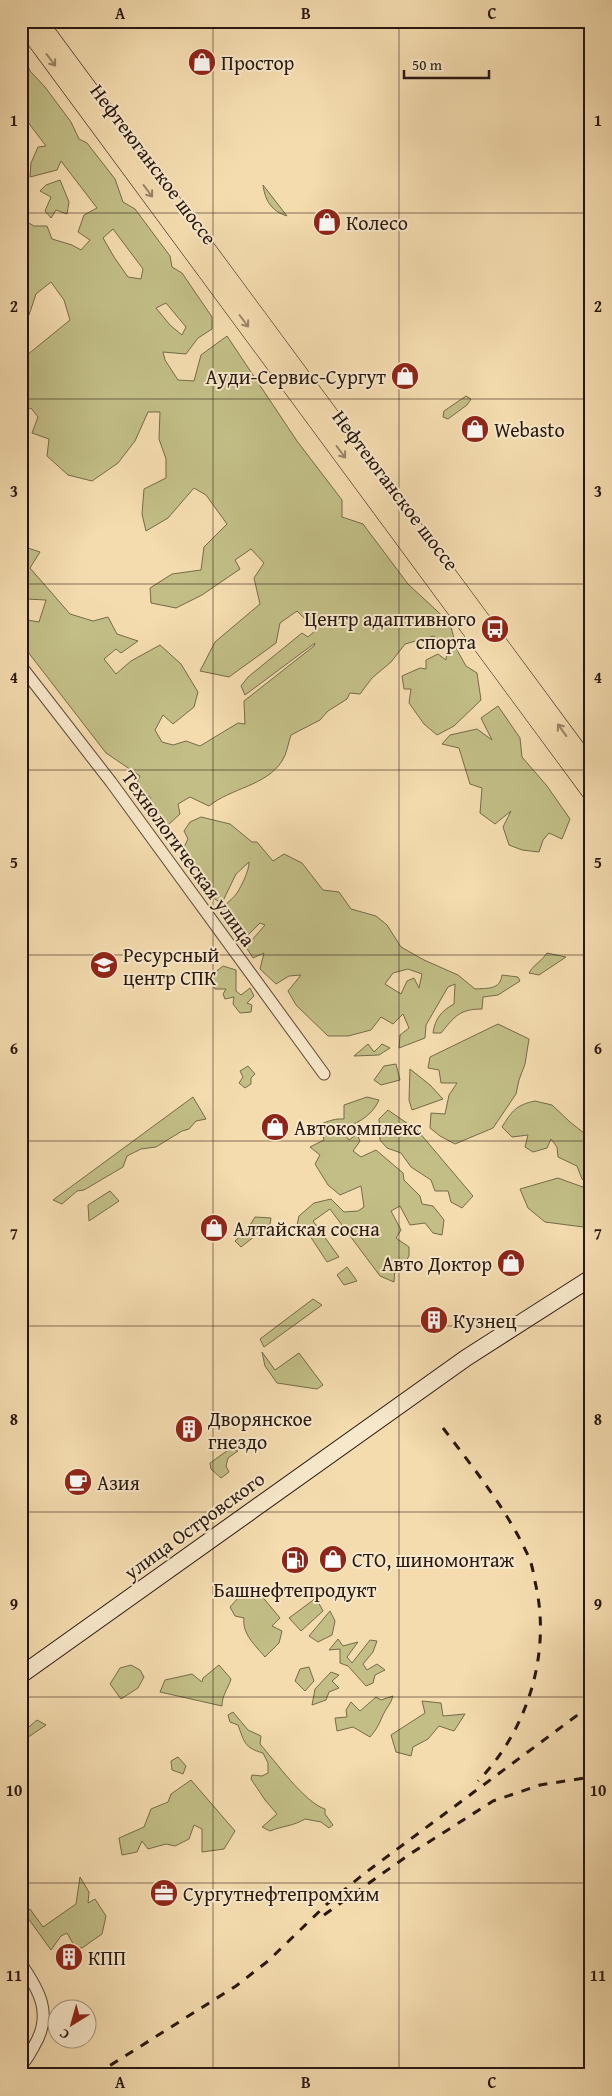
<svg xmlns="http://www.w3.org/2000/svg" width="612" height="2096" font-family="'Gentium Book Plus',serif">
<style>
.green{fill:#c2be86;stroke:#756a4b;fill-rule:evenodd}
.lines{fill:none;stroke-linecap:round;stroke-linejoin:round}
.minor-casing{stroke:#5b4838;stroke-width:13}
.secondary-casing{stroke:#281710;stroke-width:18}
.primary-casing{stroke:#281710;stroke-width:19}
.minor{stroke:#f8e8cb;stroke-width:11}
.secondary{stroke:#f8e8cb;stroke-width:16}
.primary{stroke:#f4dcaf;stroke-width:18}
.rail{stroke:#281710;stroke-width:3;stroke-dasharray:9 9;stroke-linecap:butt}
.oneway{stroke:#988367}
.grid{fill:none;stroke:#281710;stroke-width:1;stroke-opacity:0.55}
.labels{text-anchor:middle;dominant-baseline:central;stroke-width:4;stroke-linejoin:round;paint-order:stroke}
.poi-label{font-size:20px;fill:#281710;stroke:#f8e8cb;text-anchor:start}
.street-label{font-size:20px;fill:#281710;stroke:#f8e8cb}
.neatline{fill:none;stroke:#281710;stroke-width:2}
.grid-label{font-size:16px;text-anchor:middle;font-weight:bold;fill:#281710}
</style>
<rect width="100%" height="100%" fill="#f4dcaf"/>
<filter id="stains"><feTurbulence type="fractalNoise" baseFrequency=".004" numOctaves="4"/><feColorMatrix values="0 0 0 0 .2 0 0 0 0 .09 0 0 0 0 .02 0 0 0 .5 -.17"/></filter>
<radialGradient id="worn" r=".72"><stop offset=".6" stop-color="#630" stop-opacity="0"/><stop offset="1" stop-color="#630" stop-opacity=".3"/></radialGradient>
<!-- green -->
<g class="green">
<path d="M21,51L30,71L45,87L71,122L79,139L87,143L115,179L123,202L135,209L170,256L172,267L182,273L212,317V329L198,338L186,354L163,352L165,360L178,380L194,381L201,355L227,336L297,441L342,500V517L363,524L408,584L450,623L457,650L466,666L477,673L481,700L454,726L437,735L424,724L409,703L411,689H404L402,676L420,668L426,669V660L438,654L446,660L447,648L434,636L405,644L391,662L372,678L360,694L350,693L347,699L328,711L320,720L291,735C288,743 287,754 282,761C266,786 231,788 209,806L190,797L178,804L180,814L168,825L156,821L152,812L150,797L139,792L136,785L140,776L106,753L21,643V619L39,622L46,600L26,599L21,596V542L25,547L40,552L30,568L70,614L93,621L108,617L117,634L138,641L121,653L116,649L104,659L116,674L131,661L160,645L181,664L198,692L194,707L173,724L163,715L155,730L162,742L173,745L186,741L200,746L238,723L245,724L244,701L314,646L315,643L245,695L241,686L248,677L302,633L308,637L316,630L297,611L280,623L276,643L229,677L200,671L215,642L260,604L254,578L264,563L251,549L235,560L240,569L202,595L176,608L151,603L150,588L172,574L201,570L204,547L227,524L206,495L194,488L168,518L146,531L142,514L144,489L166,478V459L159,439L160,412H148L135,441L118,463L92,481L68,475L47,456L49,439L32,433L38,417L31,408L21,413V360L70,320L64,300L51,282L36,294L29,315L21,320V198L24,201L22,219L34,226H47L52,239L72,245L81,250L90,240L78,232L84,215L97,208L61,161L57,170L30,177L31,163L38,147L46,146L21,113ZM113,229L143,269L141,279L128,277L114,257L103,238ZM166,303L186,327L182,335L170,325L156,308Z"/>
<path d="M60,180L69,202L67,214L56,210L51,218L45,211L51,197L40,191L46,185Z"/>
<path d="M263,185L287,216C271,211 265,200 263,185Z"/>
<path d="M466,396L471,399L467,405L448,419L443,417L444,411Z"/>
<path d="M498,706L520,738L522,757L547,786L570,819L562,839L549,833L543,840L539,852L522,850L509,845L503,827L511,811L495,824L480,813L482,788L470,784L459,748L442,744L450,735L477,729L492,740L481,718Z"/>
<path d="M201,817L230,824L252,842H257L273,861L284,854L302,863L323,890L339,892L351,909L376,916L387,925L401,947L424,960L458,975L475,989C488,988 500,990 502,975L518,977L520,981L498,995L483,997L482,1009C460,1009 455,1016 441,1033H433C435,1019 441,1011 454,1004L455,984L448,987L426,1025L425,1038L399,1048L400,1035L409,1028L403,1014L393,1024L381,1017L371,1030L348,1036H328L296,1005L288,991L301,975L289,976L276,984L260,969L264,953L253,958L246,947L265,925L260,923L248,935L235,930L236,918L230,919L222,916C223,902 230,903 237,893C242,885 249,871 249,862L236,874L222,903C205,896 202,881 194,866C191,860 186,855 183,849L188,839L184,831L190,822ZM408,969L422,974L419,988L414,978L407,981L401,994L385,984L393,973Z"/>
<path d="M547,953L566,957L539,975L529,973C534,964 541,962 547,953Z"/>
<path d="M223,966L236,970V991L241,995L250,988L254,996L247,1003L252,1005L251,1012L240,1013L233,1004L234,997L225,999L223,994L226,989H215L208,978Z"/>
<path d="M498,1024L529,1039L525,1064L519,1080L516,1094L493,1128L455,1144L440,1136L430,1128L431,1113L445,1114L449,1095L457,1083H441L439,1070L428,1068L430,1057Z"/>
<path d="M368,1044L374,1052L382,1044L390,1048L379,1055L354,1056Z"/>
<path d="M396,1064L400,1080L381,1085L374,1080L384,1066Z"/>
<path d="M248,1066L255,1074L251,1078V1084L245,1088L239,1083L243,1077L240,1071Z"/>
<path d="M410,1069L430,1085L443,1099L412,1110L409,1100Z"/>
<path d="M193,1097L206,1119L196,1121L189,1129L182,1131L156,1147L141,1149L127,1156L123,1167L84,1190L77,1191L62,1204L53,1200Z"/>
<path d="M367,1097L379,1100C373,1114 360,1122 347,1127L346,1136L349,1140L357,1134L360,1141L353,1151L361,1157L376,1150L403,1173L404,1180L420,1196L422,1204L433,1206L444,1220L442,1235L433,1233L425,1223L410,1225L400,1206L391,1211L401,1230L396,1238L409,1247V1256L402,1268L395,1267L394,1282L380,1276L330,1209L313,1221L339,1257L327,1262L310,1236L303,1234L297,1225L299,1216L314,1203L331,1199L344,1212L358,1211L364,1207L361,1186L340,1195L328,1185L315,1164L320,1155L310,1147L324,1140L322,1132L311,1136V1129C321,1124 332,1118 344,1119V1105Z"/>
<path d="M535,1101L552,1105L570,1122L584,1133L591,1145V1187L582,1179L577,1166L558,1157L557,1147L551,1139L547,1148L533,1152L525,1147L528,1135L512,1137L502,1127C512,1111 516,1105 535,1101Z"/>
<path d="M388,1110L418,1131L473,1196L462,1208L451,1202L448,1191H435L431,1180L411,1167L401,1153L387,1148L380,1140L379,1119Z"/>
<path d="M558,1178L591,1190V1228L545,1222L528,1208L520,1189Z"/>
<path d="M110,1191L119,1201L89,1221L88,1205Z"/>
<path d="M255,1217L271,1218L270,1224L241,1247L235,1241L247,1230Z"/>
<path d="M347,1267L357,1281L344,1285L337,1275Z"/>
<path d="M313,1299L322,1305L264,1347L260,1339Z"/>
<path d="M262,1352L275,1370L299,1353L323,1385L317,1389L277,1383L265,1366Z"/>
<path d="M231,1448L238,1451L228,1458L226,1466L229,1472L221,1478L211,1469L210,1463Z"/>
<path d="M252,1585L251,1595L260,1594L280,1618L272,1626L282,1631L279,1643L265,1657C255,1645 242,1634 244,1618L235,1616L230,1607L247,1588Z"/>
<path d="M316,1598L323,1611L301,1631L289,1618Z"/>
<path d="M330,1611L335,1621L332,1635L318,1642L309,1636Z"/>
<path d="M338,1639L343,1646L358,1642L347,1657L352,1663L370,1640L377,1641L373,1652L363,1664L367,1670L377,1664L385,1670L375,1675L373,1683L366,1686L348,1666L340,1663V1649L329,1650Z"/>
<path d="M131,1665L140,1670L144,1677L138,1688L121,1699L110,1684L120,1668Z"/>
<path d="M219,1665L231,1679C228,1689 222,1695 222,1706L160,1692L165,1680L192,1674L202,1682L203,1678Z"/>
<path d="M309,1667L314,1681L305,1691L295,1681L300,1669Z"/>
<path d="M331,1672L339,1675L332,1681L339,1688L329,1692L326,1700L312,1705L315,1689Z"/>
<path d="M393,1696C391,1704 386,1708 383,1715C379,1724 377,1729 370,1737L353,1727L337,1731L335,1718L347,1717L346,1710L351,1702L360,1711L376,1697L381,1700Z"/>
<path d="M422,1701L441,1703L443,1716L465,1714L454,1731L439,1726L428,1739L413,1747L411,1756L396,1752L391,1735L425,1713Z"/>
<path d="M233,1712L248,1730L261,1736L260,1744C275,1761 305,1803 325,1809V1814L333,1825L329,1828L321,1822L305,1819C294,1826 282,1826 270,1831L262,1827L277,1814L265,1800L251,1779L252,1775L262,1776L268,1773V1763L263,1753C244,1748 244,1741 238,1725L230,1722L228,1715Z"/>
<path d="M37,1720L46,1725L24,1740L23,1732Z"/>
<path d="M178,1757L186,1766L183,1774L172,1770L171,1761Z"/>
<path d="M191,1780L235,1831L224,1849L202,1852V1829L194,1825L189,1839L175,1846L166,1844L148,1849L142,1841L137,1852L122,1855L119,1838L144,1827L151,1809L168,1802L171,1794Z"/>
<path d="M80,1877L89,1892L88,1903L95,1899L106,1916L102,1934L82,1948L75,1947L67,1933L61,1936L51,1950L25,1914L30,1909L43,1927L76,1904Z"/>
</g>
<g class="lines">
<defs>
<g id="minor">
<path d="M21,666L111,782L324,1074"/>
<path d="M21,1964C40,1991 53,2015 34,2046C30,2053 27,2060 21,2065"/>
</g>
<path id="secondary" d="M21,1675L466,1358L591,1278"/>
<g id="primary">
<path d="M22,21L591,792"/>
<path d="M38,21L591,769"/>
</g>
</defs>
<!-- minor casing -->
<use href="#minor" class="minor-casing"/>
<!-- secondary casing -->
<use href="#secondary" class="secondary-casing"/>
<!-- primary casing -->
<use href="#primary" class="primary-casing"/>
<!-- minor -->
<use href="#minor" class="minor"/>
<!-- secondary -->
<use href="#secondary" class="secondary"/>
<!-- primary -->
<use href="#primary" class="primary"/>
<!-- rail -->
<g class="rail">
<path d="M443,1428C475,1470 509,1512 530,1560C533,1568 534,1578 536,1586C551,1655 527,1731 478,1781"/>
<path d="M324,1915L410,1854L493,1801L540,1785L591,1777"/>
<path d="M95,2075L236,1986L268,1961L327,1904L365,1873L591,1705"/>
</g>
</g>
<!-- one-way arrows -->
<defs><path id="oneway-shaft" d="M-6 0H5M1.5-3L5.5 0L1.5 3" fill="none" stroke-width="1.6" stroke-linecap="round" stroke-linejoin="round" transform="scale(1.25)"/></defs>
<g class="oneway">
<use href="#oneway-shaft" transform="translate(51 60) rotate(53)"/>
<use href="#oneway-shaft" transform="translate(148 191) rotate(53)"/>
<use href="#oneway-shaft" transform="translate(244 321) rotate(53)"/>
<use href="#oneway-shaft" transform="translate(341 452) rotate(53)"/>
<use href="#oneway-shaft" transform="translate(562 730) rotate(-126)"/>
</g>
<!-- grid -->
<path class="grid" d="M213,21V2075M399,21V2075M21,213H591M21,399H591M21,584H591M21,770H591M21,955H591M21,1141H591M21,1326H591M21,1512H591M21,1697H591M21,1883H591"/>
<!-- icons -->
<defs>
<symbol id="shop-disc" viewBox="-11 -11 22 22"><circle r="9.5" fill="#8f2418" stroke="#f8e8cb"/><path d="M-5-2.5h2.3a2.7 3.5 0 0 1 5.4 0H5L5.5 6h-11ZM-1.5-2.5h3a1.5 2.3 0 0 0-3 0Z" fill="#fff"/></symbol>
<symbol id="bus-disc" viewBox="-11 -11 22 22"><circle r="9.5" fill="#8f2418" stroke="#f8e8cb"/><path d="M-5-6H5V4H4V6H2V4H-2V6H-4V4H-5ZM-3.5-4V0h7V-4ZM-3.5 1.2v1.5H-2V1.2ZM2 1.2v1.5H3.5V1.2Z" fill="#fff"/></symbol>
<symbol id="university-disc" viewBox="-11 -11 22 22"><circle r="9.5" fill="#8f2418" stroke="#f8e8cb"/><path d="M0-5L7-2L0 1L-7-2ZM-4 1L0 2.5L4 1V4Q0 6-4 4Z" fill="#fff"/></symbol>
<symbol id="building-disc" viewBox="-11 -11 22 22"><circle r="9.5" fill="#8f2418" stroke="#f8e8cb"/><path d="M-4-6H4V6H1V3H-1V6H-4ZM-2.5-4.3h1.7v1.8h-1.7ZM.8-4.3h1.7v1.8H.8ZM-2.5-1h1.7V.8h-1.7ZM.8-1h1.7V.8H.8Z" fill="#fff"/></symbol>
<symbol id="cafe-disc" viewBox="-11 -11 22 22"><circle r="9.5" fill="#8f2418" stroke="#f8e8cb"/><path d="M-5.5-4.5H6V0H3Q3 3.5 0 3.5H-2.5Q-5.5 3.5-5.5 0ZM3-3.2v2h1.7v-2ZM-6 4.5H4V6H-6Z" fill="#fff"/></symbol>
<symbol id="fuel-disc" viewBox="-11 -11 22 22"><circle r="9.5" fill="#8f2418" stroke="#f8e8cb"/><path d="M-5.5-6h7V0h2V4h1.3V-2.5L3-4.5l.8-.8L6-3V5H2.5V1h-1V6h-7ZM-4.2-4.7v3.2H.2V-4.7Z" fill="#fff"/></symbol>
<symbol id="office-disc" viewBox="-11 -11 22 22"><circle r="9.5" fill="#8f2418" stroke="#f8e8cb"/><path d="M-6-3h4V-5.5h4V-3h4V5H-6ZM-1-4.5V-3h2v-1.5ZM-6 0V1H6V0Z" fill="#fff"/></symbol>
</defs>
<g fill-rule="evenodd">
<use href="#shop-disc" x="186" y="46" width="32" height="32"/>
<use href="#shop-disc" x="311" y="206" width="32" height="32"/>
<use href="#shop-disc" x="389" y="360" width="32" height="32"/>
<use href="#shop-disc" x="459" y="413" width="32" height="32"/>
<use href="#bus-disc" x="479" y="613" width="32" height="32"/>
<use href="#university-disc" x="88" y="949" width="32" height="32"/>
<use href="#shop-disc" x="259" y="1111" width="32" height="32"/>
<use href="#shop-disc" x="198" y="1212" width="32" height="32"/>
<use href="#shop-disc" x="495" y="1247" width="32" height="32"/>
<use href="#building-disc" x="418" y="1304" width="32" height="32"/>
<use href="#building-disc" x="173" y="1413" width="32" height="32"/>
<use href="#cafe-disc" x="62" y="1466" width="32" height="32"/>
<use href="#shop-disc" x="317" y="1543" width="32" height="32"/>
<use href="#fuel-disc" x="279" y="1544" width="32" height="32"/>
<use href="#office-disc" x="148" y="1877" width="32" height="32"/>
<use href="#building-disc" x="53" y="1941" width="32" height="32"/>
</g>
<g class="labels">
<!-- poi labels -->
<g class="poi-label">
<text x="221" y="62">Простор</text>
<text x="346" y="222">Колесо</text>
<text x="386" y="376" text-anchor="end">Ауди-Сервис-Сургут</text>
<text x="494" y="429">Webasto</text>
<text x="476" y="618" text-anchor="end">Центр адаптивного<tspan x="476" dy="23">спорта</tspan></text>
<text x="123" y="954">Ресурсный<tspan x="123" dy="23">центр СПК</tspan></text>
<text x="294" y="1127">Автокомплекс</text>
<text x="233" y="1228">Алтайская сосна</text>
<text x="492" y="1263" text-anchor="end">Авто Доктор</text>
<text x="453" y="1320">Кузнец</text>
<text x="208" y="1418">Дворянское<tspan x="208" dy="23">гнездо</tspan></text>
<text x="97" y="1482">Азия</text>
<text x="352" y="1559">СТО, шиномонтаж</text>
<text x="295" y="1589" text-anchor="middle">Башнефтепродукт</text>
<text x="183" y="1893">Сургутнефтепромхим</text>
<text x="88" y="1957">КПП</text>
</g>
<!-- street labels -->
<g class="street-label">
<text transform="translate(154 164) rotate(53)">Нефтеюганское шоссе</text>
<text transform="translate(396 490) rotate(53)">Нефтеюганское шоссе</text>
<text transform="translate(189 858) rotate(54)">Технологическая улица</text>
<text transform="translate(194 1525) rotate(-36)">улица Островского</text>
</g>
</g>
<!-- margin -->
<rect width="612" height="2096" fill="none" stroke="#f4dcaf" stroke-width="55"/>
<!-- north arrow -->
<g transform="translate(72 2024) rotate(217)"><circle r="24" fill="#f8e8cb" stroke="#a59480"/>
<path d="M0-4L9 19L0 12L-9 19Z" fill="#8f2418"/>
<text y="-8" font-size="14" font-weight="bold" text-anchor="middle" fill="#281710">С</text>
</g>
<!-- scale -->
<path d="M404 70v8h85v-8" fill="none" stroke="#281710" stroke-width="2.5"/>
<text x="412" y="70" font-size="15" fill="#281710" stroke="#f8e8cb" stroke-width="4" paint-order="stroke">50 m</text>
<rect x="28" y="28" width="556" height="2040" class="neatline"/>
<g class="grid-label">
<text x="120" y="19">A</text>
<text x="306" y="19">B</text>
<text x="492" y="19">C</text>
<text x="14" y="126">1</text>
<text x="598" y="126">1</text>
<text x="14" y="312">2</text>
<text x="598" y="312">2</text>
<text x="14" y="497">3</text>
<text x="598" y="497">3</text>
<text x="14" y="683">4</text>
<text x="598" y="683">4</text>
<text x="14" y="868">5</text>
<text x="598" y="868">5</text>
<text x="14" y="1054">6</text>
<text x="598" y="1054">6</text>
<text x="14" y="1239">7</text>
<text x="598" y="1239">7</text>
<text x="14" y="1425">8</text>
<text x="598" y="1425">8</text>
<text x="14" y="1610">9</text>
<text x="598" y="1610">9</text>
<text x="14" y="1796">10</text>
<text x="598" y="1796">10</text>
<text x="14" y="1981">11</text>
<text x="598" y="1981">11</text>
<text x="120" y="2088">A</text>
<text x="306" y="2088">B</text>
<text x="492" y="2088">C</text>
</g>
<rect width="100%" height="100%" filter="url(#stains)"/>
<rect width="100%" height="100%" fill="url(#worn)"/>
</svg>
